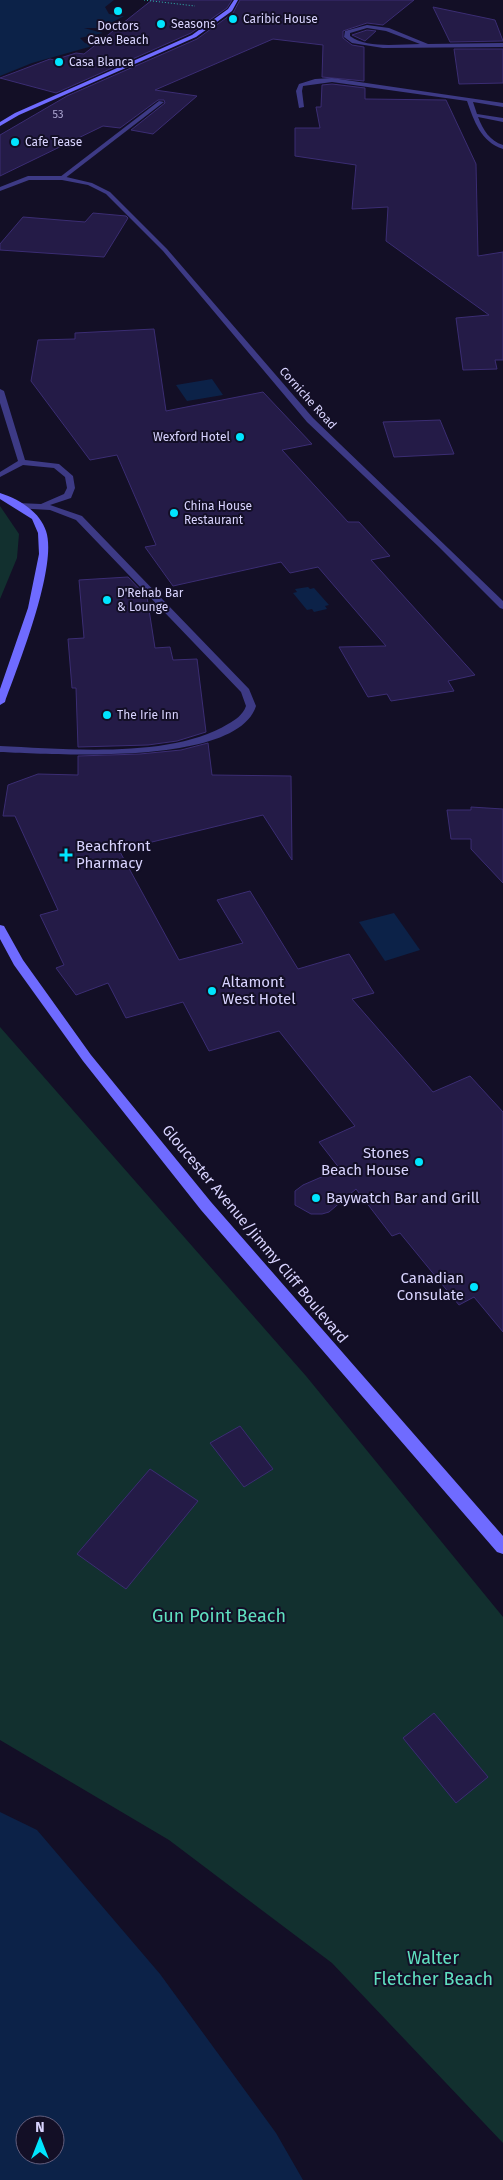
<svg xmlns="http://www.w3.org/2000/svg" width="503" height="2180" font-family="'Fira Sans',sans-serif">
<style>
.green{fill:#12302f}
.water{fill:#0c2248;fill-rule:evenodd}
.building{fill:#241b47;stroke:#3b2d73}
.lines{fill:none;stroke-linecap:round;stroke-linejoin:round}
.path{stroke:#2fb8b0;stroke-width:1;stroke-dasharray:1 2;stroke-linecap:butt}
.lane{fill:#3d3a85;fill-rule:evenodd}
.street{fill:#3d3a85;fill-rule:evenodd}
.secondary{fill:#6f6bff;fill-rule:evenodd}
.poi-dot{fill:#00e5ff;stroke:#130f26;stroke-width:2}
.labels{text-anchor:middle;dominant-baseline:central;stroke-width:4;stroke-linejoin:round;paint-order:stroke}
.far-number-label{font-size:11px;fill:#aca6d1}
.far-poi-label{font-size:12px;fill:#d9d4ff;stroke:#130f26;text-anchor:start}
.far-street-label{font-size:12px;fill:#d9d4ff;stroke:#130f26}
.poi-label{font-size:15px;fill:#d9d4ff;stroke:#130f26;text-anchor:start}
.street-label{font-size:15px;fill:#d9d4ff;stroke:#130f26}
.near-park-label{font-size:18px;fill:#5fe0c0;stroke:#130f26}
</style>
<rect width="100%" height="100%" fill="#130f26"/>
<!-- green -->
<g class="green">
<path d="M0,506L19,534L17,558L0,599Z"/>
<path d="M0,1027L306,1376L503,1617V2143L332,1963L169,1840L0,1740Z"/>
</g>
<!-- water -->
<g class="water">
<path d="M0,0H114L105,7L109,14L124,16L102,28H84L103,33L80,38L85,43L92,45L89,47L32,63L0,76Z"/>
<path d="M212,379L223,395L187,401L176,385Z"/>
<path d="M308,587L310,589L314,588L329,605L325,606L327,609L314,612L312,609L307,610L293,593L297,592L295,589Z"/>
<path d="M394,913L420,950L385,961L359,922Z"/>
<path d="M0,1812L37,1830L160,1974L276,2133L303,2180H0ZM25,2125H55V2155H25Z"/>
</g>
<!-- building -->
<g class="building">
<path d="M152,0H232L227,8L191,33L56,93L0,78L50,59L54,60L76,53L84,54Z"/>
<path d="M240,0H414L383,25L367,23L343,31V38L352,45L364,47V81L322,77L323,45L273,39L155,90L197,96L153,134L131,130L165,103L164,100H158L120,128L103,126L0,176V135L67,96L197,39L233,13Z"/>
<path d="M433,7L495,20L503,41L450,42Z"/>
<path d="M367,30L376,31L365,41L352,35Z"/>
<path d="M454,49H503V83L459,84Z"/>
<path d="M332,84L365,88V99L446,100L476,164L478,256L503,252V360H495L497,369L463,370L456,318L489,315L386,241L388,207L352,209L356,165L295,156V128H320L316,107H321L322,85Z"/>
<path d="M93,213L126,216L128,218L104,257L0,250V244L23,217L85,222Z"/>
<path d="M154,329L166,411L263,392L312,444L282,450L348,522H359L390,556L371,560L475,675L448,681L454,691L391,701L387,694L368,697L339,647L386,646L318,567L290,573L281,562L173,586L145,547L156,545L117,455L90,460L31,381L38,340L75,339V333Z"/>
<path d="M440,420L454,454L394,457L383,422Z"/>
<path d="M128,577L147,597L155,648L170,647L173,660L197,659L206,732L177,741L148,745L78,747L76,688H72L68,639L84,638L79,580Z"/>
<path d="M208,743L212,775L291,776L292,860L263,815L119,850L179,960L243,943L217,900L250,891L298,969L349,954L374,993L352,999L433,1092L470,1076L503,1112V1332L474,1297L459,1305L400,1233L392,1236L356,1189L329,1212L322,1214H311L295,1205V1191L303,1185L340,1169L319,1142L355,1126L279,1031L209,1051L183,1002L126,1018L108,983L76,995L56,968L64,965L40,915L58,910L15,816H3L8,785L38,774L78,775V756L140,754L181,750Z"/>
<path d="M471,807L503,809V883L471,849V839H451L447,810H471Z"/>
<path d="M240,1426L273,1469L244,1487L210,1443Z"/>
<path d="M150,1469L198,1501L126,1589L77,1554Z"/>
<path d="M434,1713L488,1777L456,1803L403,1738Z"/>
</g>
<g class="lines">
<!-- path -->
<path class="path" d="M144,0L195,6"/>
<!-- lane -->
<g class="lane">
<path d="M367,25L389,28L428,44L503,43V47L383,48L352,43L344,37L345,31ZM367,28L386,31L420,44C399,44 367,49 350,36V33Z"/>
<path d="M332,78L503,103V107L473,102L477,114L503,118V122L478,117C483,130 490,141 503,145V149C481,142 474,121 467,101L332,82L303,86L302,91L304,107L299,108L296,91L299,84L315,79Z"/>
<path d="M159,101L164,102L64,179H60V177Z"/>
<path d="M0,389L4,391L25,460L59,464L73,476L75,488L71,498L50,505L82,516L249,689L256,706C237,767 51,754 0,752V746C65,749 171,759 228,724C235,720 243,715 246,706L241,692L76,520L50,510L15,508L14,506L18,503L41,504L64,494L67,488L65,477L54,468L23,465L0,477V472L18,461L0,403Z"/>
</g>
<!-- street -->
<path class="street" d="M28,176H62L92,183L110,192L167,249L313,418L503,601V609L500,608L439,547L307,422L163,251L106,194L88,185L62,180H29L0,191V187Z"/>
<!-- secondary -->
<g class="secondary">
<path d="M234,0H238L232,11L196,37L19,115L0,126V122L15,113L192,35L228,9Z"/>
<path d="M0,493C19,499 40,512 46,531C58,566 18,666 5,702L0,705V689L28,608L39,554L38,533L32,519L0,499Z"/>
<path d="M0,925L4,926L23,960L91,1055L211,1202L503,1536V1554L497,1552L201,1210L83,1061L14,965L0,939Z"/>
</g>
</g>
<!-- markers -->
<g class="poi-dot">
<circle cx="118" cy="11" r="5"/>
<circle cx="233" cy="19" r="5"/>
<circle cx="161" cy="24" r="5"/>
<circle cx="59" cy="62" r="5"/>
<circle cx="15" cy="142" r="5"/>
<circle cx="240" cy="437" r="5"/>
<circle cx="174" cy="513" r="5"/>
<circle cx="107" cy="600" r="5"/>
<circle cx="107" cy="715" r="5"/>
<path d="M63.5 847.5h5v5h5v5h-5v5h-5v-5h-5v-5h5z"/>
<circle cx="212" cy="991" r="5"/>
<circle cx="419" cy="1162" r="5"/>
<circle cx="316" cy="1198" r="5"/>
<circle cx="474" cy="1287" r="5"/>
</g>
<g class="labels">
<!-- far-number labels -->
<g class="far-number-label">
<text x="58" y="114">53</text>
</g>
<!-- far-poi labels -->
<g class="far-poi-label">
<text x="243" y="19">Caribic House</text>
<text x="171" y="24">Seasons</text>
<text x="118" y="26" text-anchor="middle">Doctors<tspan x="118" dy="14">Cave Beach</tspan></text>
<text x="69" y="62">Casa Blanca</text>
<text x="25" y="142">Cafe Tease</text>
<text x="230" y="437" text-anchor="end">Wexford Hotel</text>
<text x="184" y="506">China House<tspan x="184" dy="14">Restaurant</tspan></text>
<text x="117" y="593">D'Rehab Bar<tspan x="117" dy="14">&amp; Lounge</tspan></text>
<text x="117" y="715">The Irie Inn</text>
</g>
<!-- far-street labels -->
<g class="far-street-label">
<text transform="translate(308 398) rotate(48)">Corniche Road</text>
</g>
<!-- poi labels -->
<g class="poi-label">
<text x="76" y="846">Beachfront<tspan x="76" dy="17">Pharmacy</tspan></text>
<text x="222" y="982">Altamont<tspan x="222" dy="17">West Hotel</tspan></text>
<text x="409" y="1153" text-anchor="end">Stones<tspan x="409" dy="17">Beach House</tspan></text>
<text x="326" y="1198">Baywatch Bar and Grill</text>
<text x="464" y="1278" text-anchor="end">Canadian<tspan x="464" dy="17">Consulate</tspan></text>
</g>
<!-- street labels -->
<g class="street-label">
<text transform="translate(255 1234) rotate(50)">Gloucester Avenue/Jimmy Cliff Boulevard</text>
</g>
<!-- near-park labels -->
<g class="near-park-label">
<text x="219" y="1616">Gun Point Beach</text>
<text x="433" y="1958">Walter<tspan x="433" dy="21">Fletcher Beach</tspan></text>
</g>
</g>
<!-- north arrow -->
<g transform="translate(40 2140)"><circle r="24" fill="#130f26" stroke="#625e7d"/>
<path d="M0-4L9 19L0 12L-9 19Z" fill="#00e5ff"/>
<text y="-8" font-size="14" font-weight="bold" text-anchor="middle" fill="#d9d4ff">N</text>
</g>
</svg>
